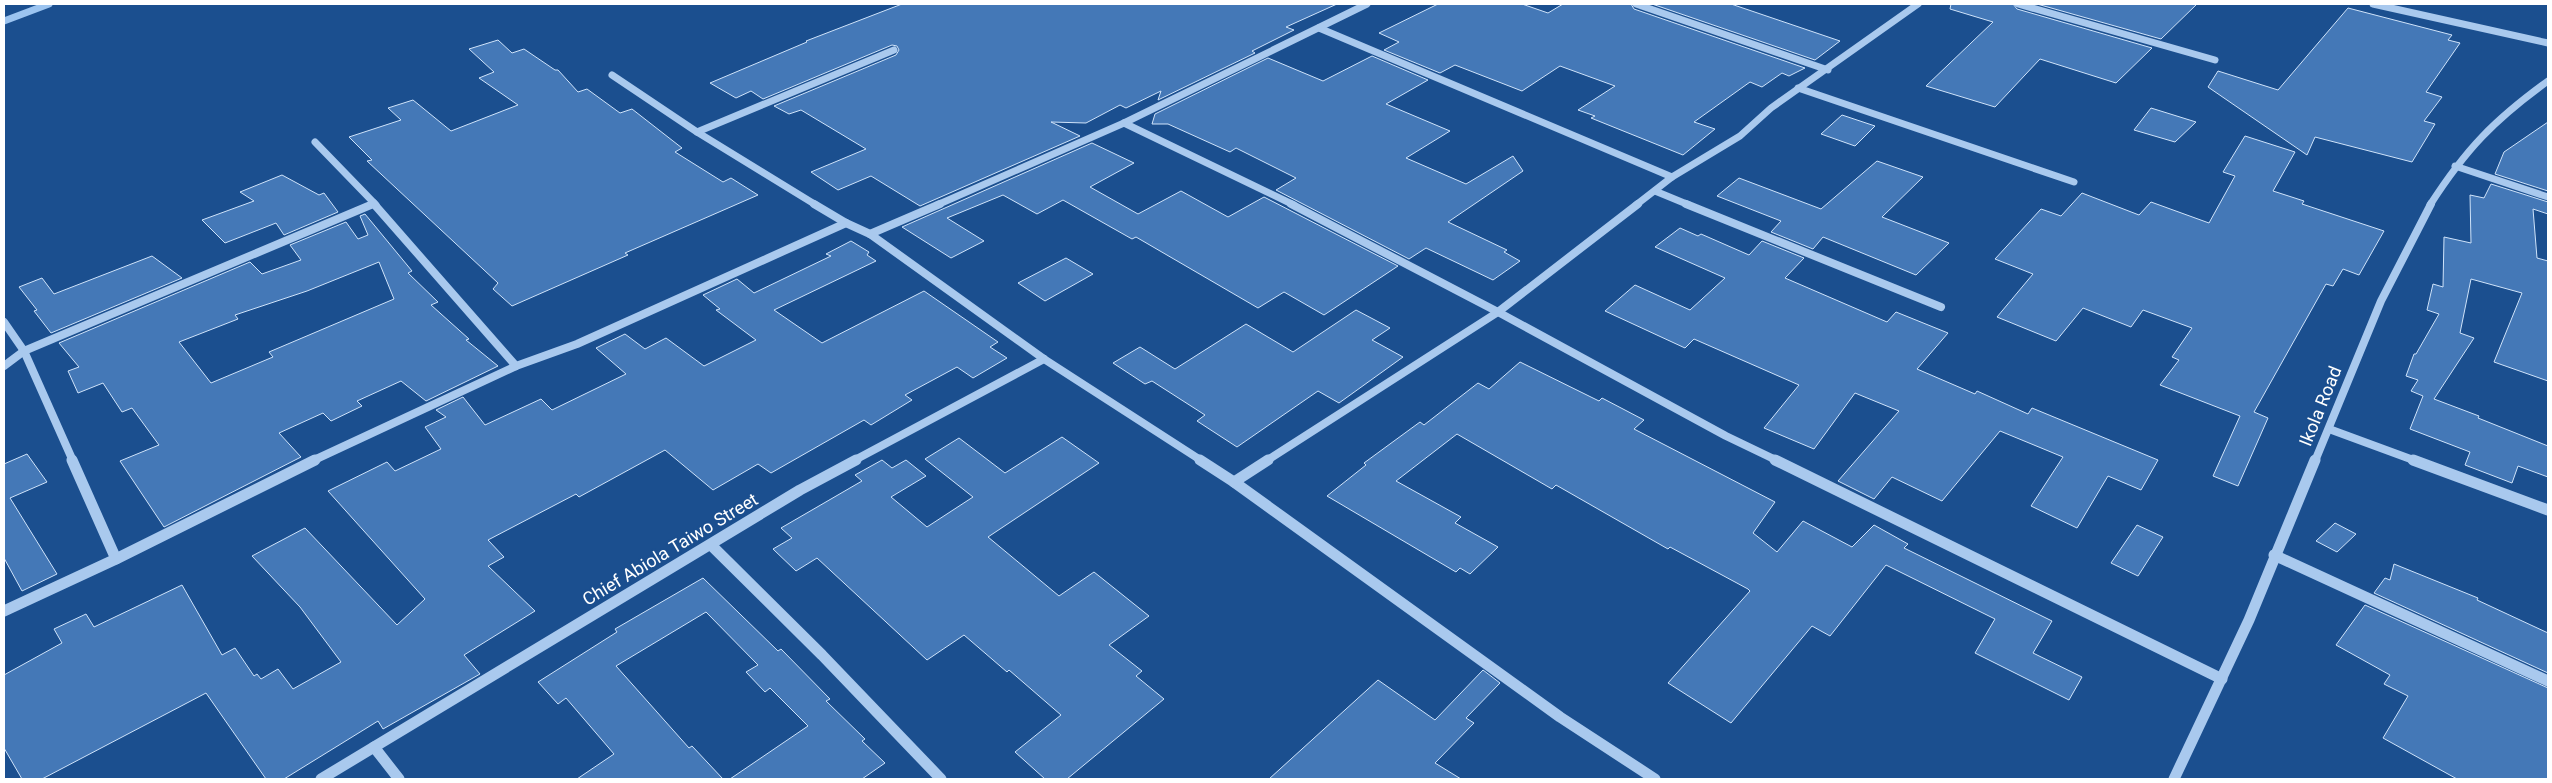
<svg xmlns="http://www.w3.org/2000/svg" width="2552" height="783" font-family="Roboto,sans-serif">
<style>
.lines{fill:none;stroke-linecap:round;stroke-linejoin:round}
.stream{stroke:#9cc4f0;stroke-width:7}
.building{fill:#4478b7;stroke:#cfe3fa;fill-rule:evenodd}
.minor-far2{stroke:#a9c9ee;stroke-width:7}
.minor-far1{stroke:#a9c9ee;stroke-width:8}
.minor{stroke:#a9c9ee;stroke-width:11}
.labels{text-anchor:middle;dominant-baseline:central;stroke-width:4;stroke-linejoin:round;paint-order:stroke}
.street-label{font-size:18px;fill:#fff;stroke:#1b4f8f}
</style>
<rect width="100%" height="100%" fill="#1b4f8f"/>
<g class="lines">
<!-- stream -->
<path class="stream" d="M4,21L49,4"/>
</g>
<!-- building -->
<g class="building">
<path d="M902,4H1337L1286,27L1294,30L1252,51L1255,53L1158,100L1161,91L1126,108L1120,105L1086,123L1051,122L1080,136L920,206L871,176L838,190L811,172L866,149L801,110L789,114L774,106L896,55L899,50L897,46L892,45L763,99L751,91L736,98L710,83L807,42L806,41Z"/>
<path d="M1438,4H1522L1548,13L1563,4H1631L1634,9L1805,68L1789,76L1782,73L1762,87L1750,82L1694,122L1715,129L1683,155L1591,118L1595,116L1578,110L1615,86L1560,66L1522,91L1455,65L1440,73L1384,50L1399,42L1379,33Z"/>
<path d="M1652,4H1731L1840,41L1815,60Z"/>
<path d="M1951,4H2013L2017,9L2152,48L2116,83L2040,59L1995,107L1926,86L1993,22L1950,9Z"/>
<path d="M2037,4H2197L2161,39Z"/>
<path d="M2348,8L2452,35L2448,40L2460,43L2426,92L2442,97L2424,121L2435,124L2412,162L2315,137L2307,155L2208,87L2218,71L2278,90Z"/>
<path d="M498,40L512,53L524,49L555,70H558L578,92L587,89L620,113L632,109L682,148L675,152L723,182L731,178L758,195L625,253L628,255L512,306L493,289L498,283L367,161L372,160L349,137L401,120L388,108L413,100L451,131L518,105L479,78L494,72L469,49Z"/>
<path d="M1372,56L1428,80L1386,104L1450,131L1406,158L1466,184L1513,156L1523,171L1448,222L1507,250L1504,252L1520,261L1493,280L1426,248L1409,259L1276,190L1296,178L1236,148L1230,152L1168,124H1152L1155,114L1268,58L1323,81Z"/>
<path d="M2151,108L2196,122L2175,142L2134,130Z"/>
<path d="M1842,115L1875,126L1855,146L1821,134Z"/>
<path d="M2548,122V191L2495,174L2504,152Z"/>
<path d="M2245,136L2295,152L2273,191L2304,201L2302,204L2384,231L2359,275L2343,269L2333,286L2326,284L2254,412L2268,418L2238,486L2213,476L2240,416L2160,385L2179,360L2172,357L2192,328L2143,310L2131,327L2083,308L2056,341L1997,317L2033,274L1995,259L2041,209L2061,216L2082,193L2139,215L2151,202L2209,223L2235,176L2223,172Z"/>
<path d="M1092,143L1134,163L1090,187L1138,214L1181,191L1228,217L1264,197L1398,266L1324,315L1284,292L1258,308L1136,237L1132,239L1063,200L1037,214L1003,195L947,218L984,241L951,258L902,227Z"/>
<path d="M1877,161L1923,177L1882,217L1949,243L1916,275L1823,237L1813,249L1771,232L1781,221L1717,196L1739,178L1821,209Z"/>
<path d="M282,175L319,195L324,193L338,212L284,235L276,223L225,243L202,220L254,201L240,192Z"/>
<path d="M2491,184L2548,202V214L2533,209L2537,258L2548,261V381L2494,362L2522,293L2471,279L2460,333L2474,338L2434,399L2479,416L2478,418L2548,446V477L2518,466L2512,483L2465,465L2470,452L2410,429L2423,396L2411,391L2418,380L2406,376L2414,354H2416L2439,314L2427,310L2433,284L2443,287L2444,237L2471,243L2470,195L2484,198Z"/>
<path d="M365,214L412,271L408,273L438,302L431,305L469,339L466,340L498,366L426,401L401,381L357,401L362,406L331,421L323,413L279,433L301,457L164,527L120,461L159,445L132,408L122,412L103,383L78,393L68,371L79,367L59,343L250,262L262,274L301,260L290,245L346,222L358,239L368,235L360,216ZM379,262L394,299L269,352L273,357L211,383L179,342L238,319L235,315L307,291Z"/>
<path d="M1680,228L1698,236L1701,234L1749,255L1762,241L1804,258L1785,278L1887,322L1896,312L1948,333L1917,369L1975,394L1977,391L2028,414L2032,408L2158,460L2141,490L2108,476L2077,528L2031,506L2063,457L2000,431L1942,501L1892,477L1874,499L1838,481L1899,411L1855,393L1814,449L1764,428L1799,385L1694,339L1685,348L1605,311L1635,285L1690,310L1725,278L1655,247Z"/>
<path d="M851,241L869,252L867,255L876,261L774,310L822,343L924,291L998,342L990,347L1007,358L973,378L957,367L905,395L912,400L871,425L864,420L771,473L758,464L713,490L665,450L579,497L576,494L488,540L504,557L488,566L535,611L464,655L480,674L383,729L378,721L284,779H266L206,693L42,779H22L4,748V675L62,643L54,629L86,614L94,627L182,585L222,655L235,648L254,676L257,674L261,679L278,669L293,689L341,662L300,607L252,556L305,528L397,625L425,599L328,491L387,462L395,471L441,449L425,427L446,417L436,410L463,397L485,425L541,399L552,410L626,374L596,348L625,334L645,349L666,338L704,366L756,340L716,310L720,309L703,295L737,279L754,293L831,256L826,254Z"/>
<path d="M152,256L182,278L51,333L34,311L37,310L19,287L42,278L54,294Z"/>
<path d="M1066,258L1093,274L1045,301L1018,283Z"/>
<path d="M1356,310L1390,328L1372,340L1403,357L1339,403L1318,391L1237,447L1197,421L1205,415L1152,381L1145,384L1113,363L1140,347L1175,369L1246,324L1293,352Z"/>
<path d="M1520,362L1599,401L1602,398L1644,420L1634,429L1775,502L1753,533L1777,552L1803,521L1852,547L1874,525L1908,544L1904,548L2052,621L2033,653L2082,677L2069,700L1975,653L1995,619L1886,565L1830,636L1812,626L1731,723L1668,683L1750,591L1748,589L1670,547L1668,549L1556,485L1552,489L1457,434L1396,481L1461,517L1455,523L1498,547L1470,574L1460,568L1456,572L1327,496L1366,465L1364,463L1420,422L1424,425L1478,383L1489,389Z"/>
<path d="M1062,437L1099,463L988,537L1059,596L1094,572L1149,616L1109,645L1142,671L1136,676L1164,699L1067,779H1045L1015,752L1061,715L1009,670L1007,672L964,635L927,660L817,558L796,571L773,549L792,538L781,528L862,481L855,475L882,460L892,468L906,460L926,476L891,497L927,527L973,497L925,459L959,438L1005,473Z"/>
<path d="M27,454L47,482L10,498L57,574L22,591L4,558V464Z"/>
<path d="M2335,523L2356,534L2337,552L2316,541Z"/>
<path d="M2137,525L2163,537L2138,576L2111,563Z"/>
<path d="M2394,564L2478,598L2477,600L2548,633V673L2374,593L2385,578L2390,580Z"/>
<path d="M703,578L778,651L781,649L830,699L826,701L865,739L862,741L885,763L862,779H730L808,726L770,688L765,692L746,672L758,665L706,612L616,666L689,748L692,746L723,779H577L614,754L566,698L558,704L538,682L617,632L615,629Z"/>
<path d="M2365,605L2548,688V779H2457L2383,738L2408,696L2384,684L2390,675L2336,645Z"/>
<path d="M1483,670L1500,683L1466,718L1474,723L1435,763L1461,779H1269L1378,680L1435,720Z"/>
</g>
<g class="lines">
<!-- minor-far2 -->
<g class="minor-far2">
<path d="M1636,4L1828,70"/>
<path d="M2018,4L2215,60"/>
<path d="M2373,4L2548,43"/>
<path d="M1319,28L1672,177"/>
<path d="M612,75L697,132L816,205"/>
<path d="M1798,88L2074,182"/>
<path d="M1124,123L1294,205"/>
<path d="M697,132L894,50"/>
<path d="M315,142L376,205"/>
<path d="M2455,166L2548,197"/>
<path d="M1655,191L1689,205"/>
<path d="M370,205L374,203"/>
<path d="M937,205L1124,123L1367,4"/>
<path d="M1636,205L1672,177L1740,136L1771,108L1918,4"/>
<path d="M2430,205C2466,149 2494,120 2548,81"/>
</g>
<!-- minor-far1 -->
<g class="minor-far1">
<path d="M374,204L516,366"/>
<path d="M814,204L846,223L870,234L1044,359L1202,461"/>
<path d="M1291,204L1498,312L1726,436L1778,461"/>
<path d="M1686,204L1941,307"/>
<path d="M870,234L940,204"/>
<path d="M4,322L24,351L73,461"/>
<path d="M4,366L24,351L373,204"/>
<path d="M2329,429L2416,461"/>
<path d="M312,461L516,366L577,344L846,223"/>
<path d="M853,461L1044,359"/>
<path d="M1266,461L1498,312L1638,204"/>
<path d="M2315,461L2381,301L2431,204"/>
</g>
<!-- minor -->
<g class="minor">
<path d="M72,460L116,559"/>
<path d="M1200,460L1234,482L1560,717L1655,779"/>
<path d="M1775,460L2222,679"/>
<path d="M2413,460L2548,510"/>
<path d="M1234,482L1268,460"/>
<path d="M711,545L822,655L941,779"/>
<path d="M2274,555L2548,681"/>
<path d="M4,611L116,559L315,460"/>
<path d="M374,747L399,779"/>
<path d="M321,779L800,490L856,460"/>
<path d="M2174,779L2249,620L2315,460"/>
</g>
</g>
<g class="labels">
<!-- street labels -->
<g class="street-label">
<text transform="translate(2320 406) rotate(-68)">Ikola Road</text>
<text transform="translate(670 549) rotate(-31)">Chief Abiola Taiwo Street</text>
</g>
</g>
<!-- border -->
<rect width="2552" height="783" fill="none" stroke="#ffffff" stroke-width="10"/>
</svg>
